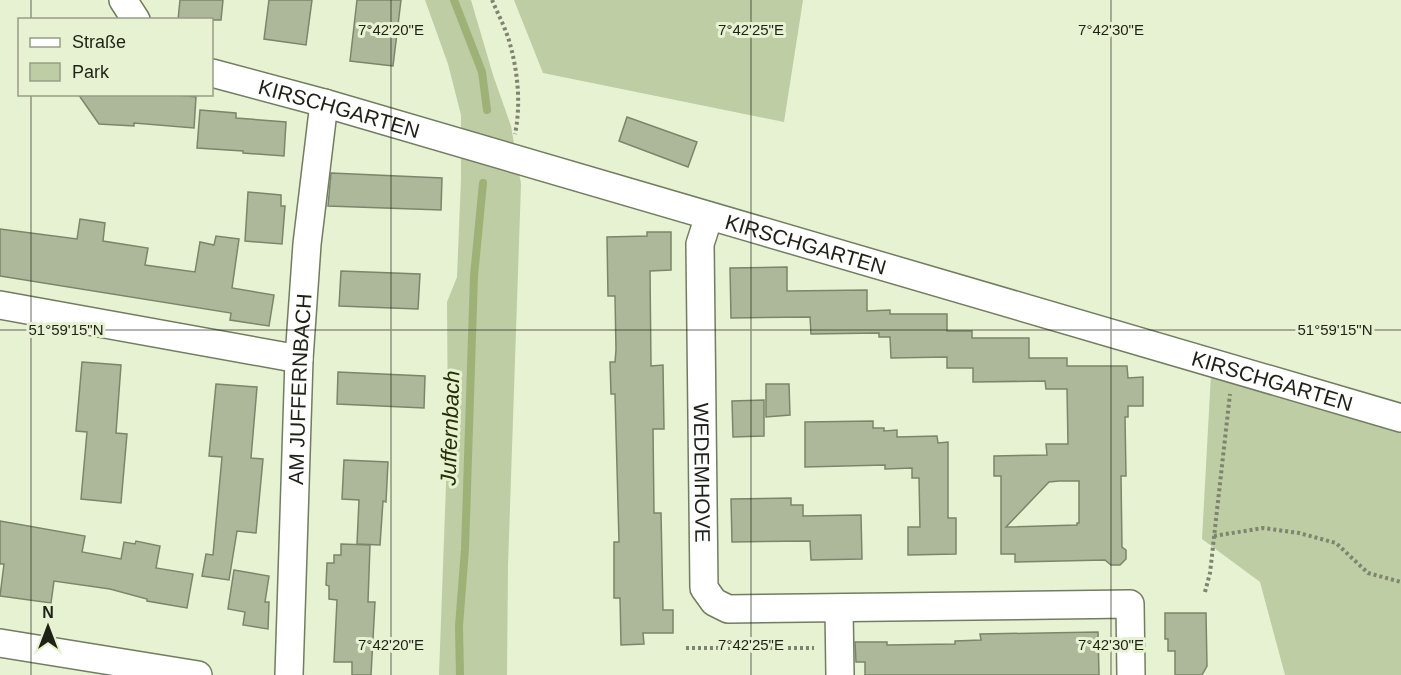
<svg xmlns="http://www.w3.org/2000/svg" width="1401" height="675" font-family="Helvetica,sans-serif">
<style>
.green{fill:#becda3}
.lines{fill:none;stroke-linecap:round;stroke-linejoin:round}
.stream{stroke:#9eb278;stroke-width:8}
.building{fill:#adb89b;stroke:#7b856a;stroke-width:1.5;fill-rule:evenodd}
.street-casing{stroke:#727c61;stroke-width:30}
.path{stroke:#7e8470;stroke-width:4;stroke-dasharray:3 3;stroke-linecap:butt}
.street{stroke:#fff;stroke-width:27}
.ticks{fill:none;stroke:#1e2116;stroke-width:1.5;stroke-opacity:0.45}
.labels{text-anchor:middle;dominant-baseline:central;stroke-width:6;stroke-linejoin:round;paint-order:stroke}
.street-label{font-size:21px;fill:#1e2116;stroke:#e7f2d3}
.water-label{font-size:22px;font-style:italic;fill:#232e02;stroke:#e7f2d3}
.ticks-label{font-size:15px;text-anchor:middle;fill:#1e2116;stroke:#e7f2d3;stroke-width:6;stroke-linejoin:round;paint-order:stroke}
</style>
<rect width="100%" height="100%" fill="#e7f2d3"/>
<!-- green -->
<g class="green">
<path d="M425,0H471L493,75L511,126L521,184L508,566L507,675H439L448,430L447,302L457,277L461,179V115L448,64Z"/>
<path d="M514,0H803L784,122L543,73Z"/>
<path d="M1211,374L1401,426V675H1285L1260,582L1202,539Z"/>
</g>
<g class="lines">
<!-- stream -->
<g class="stream">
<path d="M454,0L482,72L487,110"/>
<path d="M460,675L459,626L465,549L474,276L483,183"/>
</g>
</g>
<!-- building -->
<g class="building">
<path d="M180,0H223L221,20H178Z"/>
<path d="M269,0H312L306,45L264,39Z"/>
<path d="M357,0H401L393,66L350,61Z"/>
<path d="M78,94H169L196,97L194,128L134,123V126L99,124Z"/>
<path d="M200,110L236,113V118L286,122L284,156L243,153V151L197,148Z"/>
<path d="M627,117L697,142L688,167L619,141Z"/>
<path d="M331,173L442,178L441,210L328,206Z"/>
<path d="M248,192L281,195V206H285L282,244L245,241Z"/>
<path d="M80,219L105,223L103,241L148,248L145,265L195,272L200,242L214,245L216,236L239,239L232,288L274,295L269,326L230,320L231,313L0,276V229L77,239Z"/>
<path d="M647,232H671V270L650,271L651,366L663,365L664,429H653L654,513H661L663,610H673V633H643L644,644L621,645L620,598H614V542H619L615,394H611L610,362H615L616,350L615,296H608L607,237L647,236Z"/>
<path d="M787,267V291L867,290V311L890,310V314H947V331H972V338H1029V358H1067V366H1127L1128,378L1143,377V406H1128V417H1125L1126,476H1121L1122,547L1126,550V559L1120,565H1111L1105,560L1015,562V554H1001V476H994V456L1047,455L1046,444H1068L1067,389H1046L1045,381L973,382V368H947V357L891,358L890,337H879V333L811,334L810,317L731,318L730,268ZM1059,481H1079V523H1077V525L1006,527L1049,482Z"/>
<path d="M341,271L420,274L418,309L339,306Z"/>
<path d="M82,362L121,365L116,433L127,434L121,503L81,499L87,432L76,431Z"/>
<path d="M338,372L425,376L424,408L337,404Z"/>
<path d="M216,384L257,387L251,458L263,459L256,533L237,531L229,580L202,576L206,554L213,555L222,457L209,456Z"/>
<path d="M766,384H789L790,415L766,417Z"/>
<path d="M764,400V436L733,437L732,401Z"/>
<path d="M873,421V428H884V431L897,430V437L937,436L938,443L948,442V518H956V554L908,555V527H920L919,478H912V468L885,469V465L805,467V422Z"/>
<path d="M344,460L388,462L386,502L383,501L380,545L357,544L359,500L342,499Z"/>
<path d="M791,498V505H803V516L861,515L862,559L811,560L810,541L732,542L731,499Z"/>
<path d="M0,521L85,536L82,552L121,559L124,542L135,544L136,541L160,546L156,568L193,574L187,608L147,601V599L110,589L54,581L51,603L0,596L4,564H0Z"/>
<path d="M341,544L370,545L368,602H375L371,675H352V662H334L337,600L329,599V586L326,585L327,563H334V555H341Z"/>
<path d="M234,570L269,576L265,602H269L268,629L243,625L245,612L228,609Z"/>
<path d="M1165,613H1206L1207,666L1202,675H1175V651H1168V639H1165Z"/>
<path d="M1098,632L1099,675H865V662H856L855,642H887V645L955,644V641L981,640L980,634Z"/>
</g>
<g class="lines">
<defs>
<g id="street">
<path d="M123,0L136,20"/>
<path id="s1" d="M212,73L324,103L1401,418"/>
<path id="s2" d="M709,216L700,244L704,588L714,602L728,609L1130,604L1131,675"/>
<path d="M0,305L299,359"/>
<path d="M839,608L840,675"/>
<path d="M0,643L198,675"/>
<path id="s3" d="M289,675L299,359L307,244L324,103"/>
</g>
</defs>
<!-- street casing -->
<use href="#street" class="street-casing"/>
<!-- path -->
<g class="path">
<path d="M492,0C498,14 506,29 510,44C518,73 521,105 515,134"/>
<path d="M1214,536L1263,528L1299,533L1336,543L1368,573L1401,582"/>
<path d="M1205,592L1210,573L1230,394"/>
<path d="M686,648H814"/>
</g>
<!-- street -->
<use href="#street" class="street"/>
</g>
<!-- ticks -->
<path class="ticks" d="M31,0V20M391,0V675M751,0V675M1111,0V675M31,94V675M0,330H1401"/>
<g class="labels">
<!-- street labels -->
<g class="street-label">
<text stroke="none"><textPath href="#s1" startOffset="132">KIRSCHGARTEN</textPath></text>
<text stroke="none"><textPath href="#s1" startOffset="618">KIRSCHGARTEN</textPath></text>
<text stroke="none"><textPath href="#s1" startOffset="1104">KIRSCHGARTEN</textPath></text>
<text stroke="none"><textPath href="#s3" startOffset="286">AM JUFFERNBACH</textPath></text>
<text stroke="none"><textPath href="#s2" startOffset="258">WEDEMHOVE</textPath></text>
</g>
<!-- water labels -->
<g class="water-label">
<text transform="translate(450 428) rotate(-88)">Juffernbach</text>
</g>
</g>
<g class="ticks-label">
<text x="391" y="35">7°42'20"E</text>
<text x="751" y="35">7°42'25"E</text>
<text x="1111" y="35">7°42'30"E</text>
<text x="66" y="335">51°59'15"N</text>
<text x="1335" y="335">51°59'15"N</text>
<text x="391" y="650">7°42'20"E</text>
<text x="751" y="650">7°42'25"E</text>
<text x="1111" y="650">7°42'30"E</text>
</g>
<!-- legend -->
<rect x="18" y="18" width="195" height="78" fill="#e7f2d3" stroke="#979e87" stroke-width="1.5"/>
<rect x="30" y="38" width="30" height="9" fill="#ffffff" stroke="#979e87" stroke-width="1.5"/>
<text x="72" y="48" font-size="18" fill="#1e2116">Straße</text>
<rect x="30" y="63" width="30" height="18" fill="#becda3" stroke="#979e87" stroke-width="1.5"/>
<text x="72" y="78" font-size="18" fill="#1e2116">Park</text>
<!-- north arrow -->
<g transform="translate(48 627)" stroke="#e7f2d3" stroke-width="4.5" paint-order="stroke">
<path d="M0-4.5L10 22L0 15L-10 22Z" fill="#1e2116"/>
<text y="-9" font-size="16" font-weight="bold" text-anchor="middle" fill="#1e2116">N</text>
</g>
</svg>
